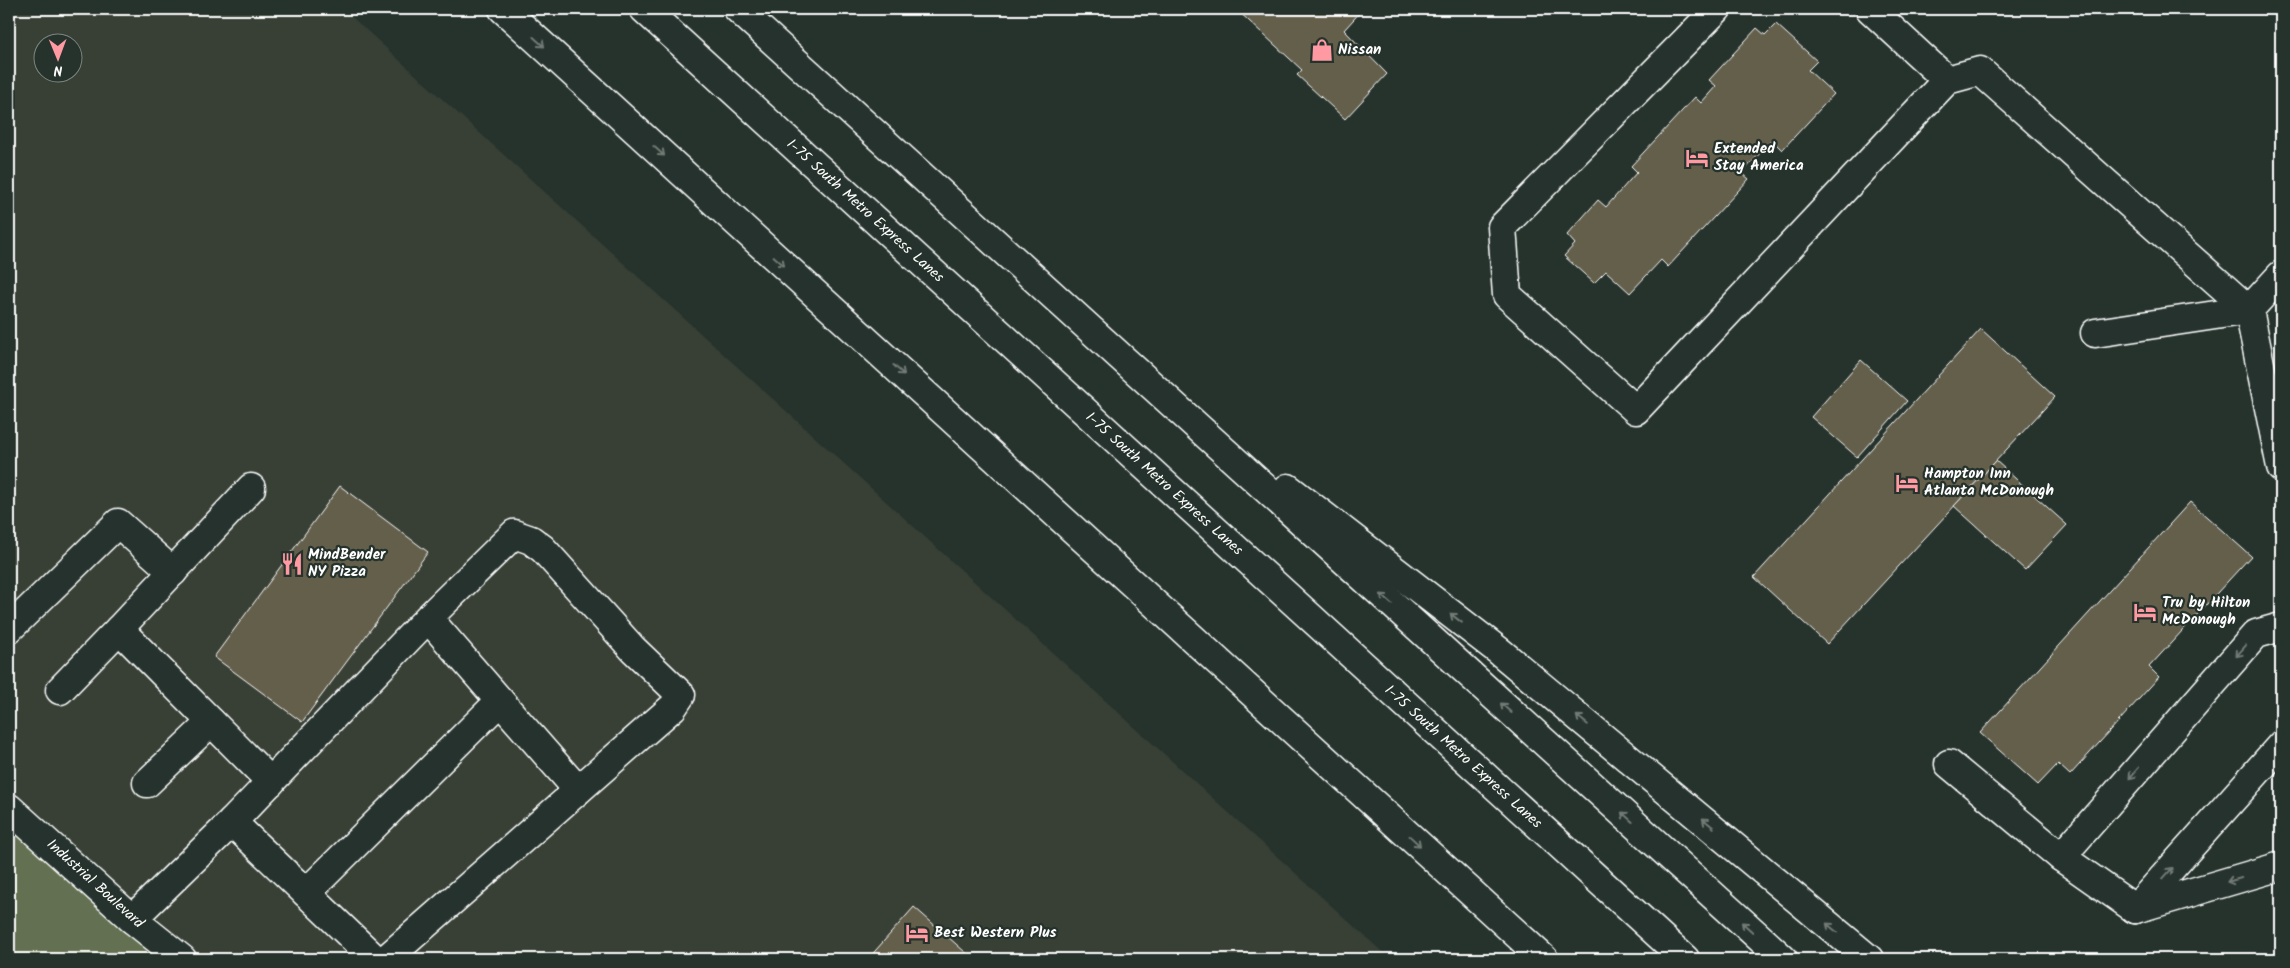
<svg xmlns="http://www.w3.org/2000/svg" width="2290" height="968" font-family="Kalam,sans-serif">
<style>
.built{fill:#384036;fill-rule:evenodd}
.green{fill:#637051;stroke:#b1b8a8}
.building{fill:#635e4c;stroke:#fff}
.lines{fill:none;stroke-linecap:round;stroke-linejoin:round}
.minor-casing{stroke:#fff;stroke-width:31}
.highway-casing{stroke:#fff;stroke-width:31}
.minor{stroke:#26332d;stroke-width:28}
.highway{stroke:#26332d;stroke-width:28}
.oneway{stroke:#727a76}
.labels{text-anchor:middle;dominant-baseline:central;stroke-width:4.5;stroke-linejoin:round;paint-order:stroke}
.poi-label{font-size:15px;font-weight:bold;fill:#fff;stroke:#26332d;text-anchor:start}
.street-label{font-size:15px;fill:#fff;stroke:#26332d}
</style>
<rect width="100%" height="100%" fill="#26332d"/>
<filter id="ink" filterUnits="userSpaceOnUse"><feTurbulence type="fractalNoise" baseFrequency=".02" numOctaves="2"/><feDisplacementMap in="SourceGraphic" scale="10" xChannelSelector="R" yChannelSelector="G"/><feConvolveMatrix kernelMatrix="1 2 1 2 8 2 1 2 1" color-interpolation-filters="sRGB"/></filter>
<g filter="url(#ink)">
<!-- built -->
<path class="built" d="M9,9H343L1390,959H164L9,821ZM42,42H72V72H42Z"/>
<!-- green -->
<path class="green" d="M9,821L164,959H9Z"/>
<!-- building -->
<g class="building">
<path d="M1236,9H1363L1344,30L1387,74L1345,119L1297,75L1302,70Z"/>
<path d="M1776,24L1817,61L1808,70L1834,94L1782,150L1772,140L1742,173L1749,179L1668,267L1661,260L1630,293L1606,271L1594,283L1564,256L1575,244L1567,235L1598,200L1606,207L1637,172L1631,166L1695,97L1701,103L1716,86L1709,80L1757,28L1765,35Z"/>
<path d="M1981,329L2055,397L1827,644L1754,577Z"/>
<path d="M1861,360L1907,401L1857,457L1811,417Z"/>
<path d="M1996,461L2067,525L2025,570L1954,506Z"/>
<path d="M340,486L428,552L302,722L214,657Z"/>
<path d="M2190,502L2251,556L2149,667L2159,677L2070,775L2058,764L2038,785L1980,733Z"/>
<path d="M914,907L973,959H868Z"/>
</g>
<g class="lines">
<defs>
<g id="minor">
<path d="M1717,9L1502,227L1507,295L1636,410L1947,80L1980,71L2249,310L2281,467"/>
<path d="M1870,9L1947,80"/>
<path d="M2249,310L2281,275"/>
<path d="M2095,333L2249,310"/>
<path d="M251,488L119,629L271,782"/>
<path d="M428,618L500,701"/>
<path d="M9,629L118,523L173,572"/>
<path d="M60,690L119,629"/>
<path d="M1949,764L2061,857L2135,909"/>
<path d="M147,783L211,722"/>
<path d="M9,808L132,919L182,959"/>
<path d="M232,822L375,959"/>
<path d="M2061,857L2256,634L2281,627"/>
<path d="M306,893L500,701L578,790"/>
<path d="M2135,909L2281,745"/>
<path d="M2135,909L2281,866"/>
<path d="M132,919L232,822L428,618L514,534L531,540L543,549L633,649L681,695L673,707L386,959"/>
</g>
<g id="highway">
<path d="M503,9L1544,959"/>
<path d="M644,9L1685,959"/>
<path d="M738,9L1783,959"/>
<path d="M1288,488L1499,651L1869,959"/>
</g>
</defs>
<!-- minor casing -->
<use href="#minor" class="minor-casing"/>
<!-- highway casing -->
<use href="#highway" class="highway-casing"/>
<!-- minor -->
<use href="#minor" class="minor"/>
<!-- highway -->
<use href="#highway" class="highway"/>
</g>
<!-- one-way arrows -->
<defs><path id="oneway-shaft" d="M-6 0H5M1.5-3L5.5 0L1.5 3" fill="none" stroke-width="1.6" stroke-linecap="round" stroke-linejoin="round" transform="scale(1.25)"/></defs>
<g class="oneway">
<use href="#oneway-shaft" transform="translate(539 42) rotate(42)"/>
<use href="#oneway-shaft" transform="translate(659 151) rotate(42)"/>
<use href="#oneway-shaft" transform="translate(779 261) rotate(42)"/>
<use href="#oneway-shaft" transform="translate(899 370) rotate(42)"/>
<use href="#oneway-shaft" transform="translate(1386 599) rotate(-138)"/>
<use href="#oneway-shaft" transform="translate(1456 618) rotate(-142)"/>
<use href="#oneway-shaft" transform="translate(2241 651) rotate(131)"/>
<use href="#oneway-shaft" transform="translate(1506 708) rotate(-138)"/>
<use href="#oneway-shaft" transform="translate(1582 720) rotate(-141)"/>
<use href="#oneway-shaft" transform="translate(2134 773) rotate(131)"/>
<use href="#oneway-shaft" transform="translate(1627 817) rotate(-138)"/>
<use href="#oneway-shaft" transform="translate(1708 823) rotate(-140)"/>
<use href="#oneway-shaft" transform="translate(1415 841) rotate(43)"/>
<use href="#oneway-shaft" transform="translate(2168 873) rotate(-48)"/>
<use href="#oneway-shaft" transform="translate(2234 880) rotate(164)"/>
<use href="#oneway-shaft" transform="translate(1747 927) rotate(-138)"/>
<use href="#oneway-shaft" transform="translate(1832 928) rotate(-140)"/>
</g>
</g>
<!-- icons -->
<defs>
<symbol id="shop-bare" viewBox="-9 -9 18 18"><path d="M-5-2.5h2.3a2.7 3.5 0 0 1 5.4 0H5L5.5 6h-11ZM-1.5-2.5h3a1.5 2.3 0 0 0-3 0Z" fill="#ff9aa2" stroke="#26332d" stroke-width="2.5" paint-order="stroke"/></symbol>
<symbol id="hotel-bare" viewBox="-9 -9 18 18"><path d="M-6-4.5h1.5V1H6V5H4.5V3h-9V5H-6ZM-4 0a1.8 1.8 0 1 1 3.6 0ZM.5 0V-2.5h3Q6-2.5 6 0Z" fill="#ff9aa2" stroke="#26332d" stroke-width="2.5" paint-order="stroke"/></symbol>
<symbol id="restaurant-bare" viewBox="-9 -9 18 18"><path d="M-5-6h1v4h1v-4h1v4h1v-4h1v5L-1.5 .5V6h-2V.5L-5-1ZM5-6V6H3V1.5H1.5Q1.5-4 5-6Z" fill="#ff9aa2" stroke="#26332d" stroke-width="2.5" paint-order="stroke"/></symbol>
</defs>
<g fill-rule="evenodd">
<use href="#shop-bare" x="1306" y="34" width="32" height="32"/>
<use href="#hotel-bare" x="1681" y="142" width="32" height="32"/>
<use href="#hotel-bare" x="1891" y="467" width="32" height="32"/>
<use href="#restaurant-bare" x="276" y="548" width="32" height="32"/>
<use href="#hotel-bare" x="2129" y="596" width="32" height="32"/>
<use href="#hotel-bare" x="901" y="917" width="32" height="32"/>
</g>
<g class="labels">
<!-- poi labels -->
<g class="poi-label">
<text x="1338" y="50">Nissan</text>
<text x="1714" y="149">Extended<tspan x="1714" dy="17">Stay America</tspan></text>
<text x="1924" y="474">Hampton Inn<tspan x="1924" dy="17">Atlanta McDonough</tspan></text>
<text x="308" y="555">MindBender<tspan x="308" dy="17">NY Pizza</tspan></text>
<text x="2162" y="603">Tru by Hilton<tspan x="2162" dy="17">McDonough</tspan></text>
<text x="934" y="933">Best Western Plus</text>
</g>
<!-- street labels -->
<g class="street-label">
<text transform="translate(865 211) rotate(42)">I-75 South Metro Express Lanes</text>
<text transform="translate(1164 484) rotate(42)">I-75 South Metro Express Lanes</text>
<text transform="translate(1463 757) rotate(42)">I-75 South Metro Express Lanes</text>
<text transform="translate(95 884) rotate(42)">Industrial Boulevard</text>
</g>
</g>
<!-- margin -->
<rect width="2290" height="968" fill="none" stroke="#26332d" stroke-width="30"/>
<rect x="15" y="15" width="2260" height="938" fill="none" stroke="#fff" stroke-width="2" filter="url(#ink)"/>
<!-- north arrow -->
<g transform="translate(58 58) rotate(179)"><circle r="24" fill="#26332d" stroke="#7d8581"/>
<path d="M0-4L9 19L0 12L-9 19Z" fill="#ff9aa2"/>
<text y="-8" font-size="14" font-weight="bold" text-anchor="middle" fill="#ffffff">N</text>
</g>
</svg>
